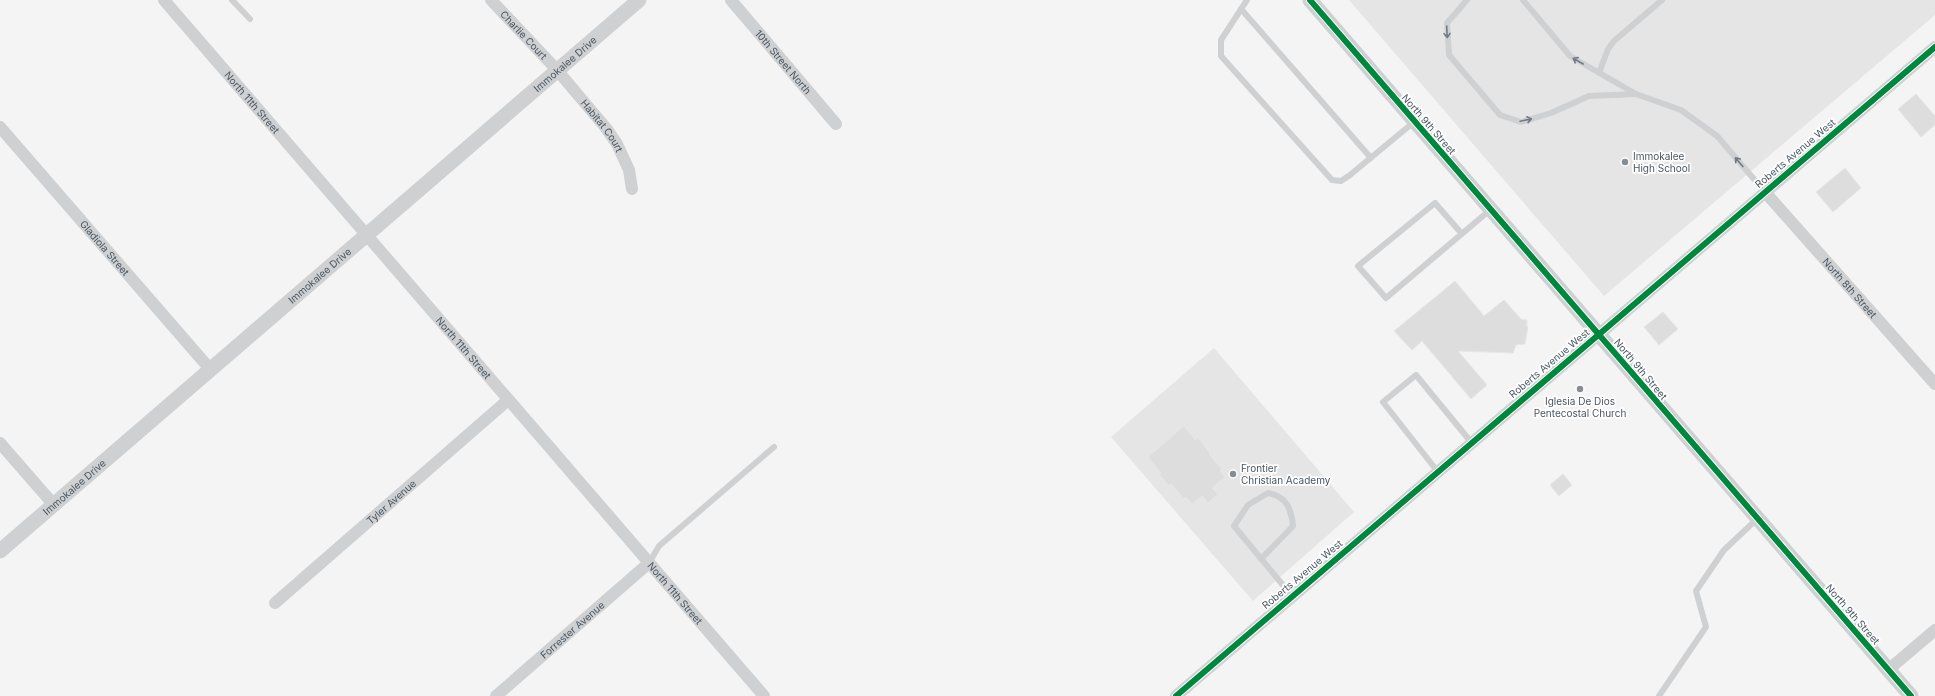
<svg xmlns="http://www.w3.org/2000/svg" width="1935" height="696" font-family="Inter,sans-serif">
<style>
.education{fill:#e6e5e6}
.building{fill:#ddddde;stroke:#e5e6e7}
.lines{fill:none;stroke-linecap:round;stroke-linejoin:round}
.service{stroke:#ced0d2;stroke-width:6}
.minor{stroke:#ced0d2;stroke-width:12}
.tertiary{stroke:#ced0d2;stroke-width:15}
.cycleway-casing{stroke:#fff;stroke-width:8}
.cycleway{stroke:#00873e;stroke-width:6}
.oneway{stroke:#727b83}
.poi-dot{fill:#868d94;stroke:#fff;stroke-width:1.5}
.labels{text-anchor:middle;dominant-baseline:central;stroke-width:3.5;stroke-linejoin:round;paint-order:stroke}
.street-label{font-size:10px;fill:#4a5661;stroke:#fff}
.poi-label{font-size:10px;fill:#4a5661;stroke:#fff;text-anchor:start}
</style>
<rect width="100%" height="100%" fill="#f4f4f4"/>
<!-- education -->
<g class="education">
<path d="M1349,0H1935V15L1604,296Z"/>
<path d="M1214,348L1354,512L1253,601L1111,437Z"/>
</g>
<!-- building -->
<g class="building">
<path d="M1916,94L1935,116V125L1921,137L1898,109Z"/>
<path d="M1845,168L1861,188L1833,212L1816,192Z"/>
<path d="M1455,281L1484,316L1504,300L1521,319L1527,320V327H1528L1525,344L1516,345L1513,353L1458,351L1487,385L1471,399L1422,341L1412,350L1394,331Z"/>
<path d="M1663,312L1678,329L1659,345L1644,327Z"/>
<path d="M1184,426L1195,440L1198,438L1210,453L1209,454L1222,469L1220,471L1225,477L1212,488L1218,494L1208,503L1202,496L1192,504L1186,497L1184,499L1171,484L1169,486L1159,474L1161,473L1148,457Z"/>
<path d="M1563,474L1572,485L1559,496L1550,485Z"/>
</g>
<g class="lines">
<!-- service -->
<g class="service">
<path d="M232,0L250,19"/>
<path d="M1247,0L1221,40V56L1332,180L1341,181L1350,175L1414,122"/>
<path d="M1467,0L1447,23L1449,55L1500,115L1521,122L1551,113L1589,96L1636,94"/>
<path d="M1523,0L1570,56L1636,94L1681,110L1717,136L1765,192"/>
<path d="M1241,9L1371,158"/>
<path d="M1599,73L1608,49L1614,41L1662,0"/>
<path d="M1462,234L1435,203L1358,266L1386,298L1490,210"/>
<path d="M1438,472L1383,402L1416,375L1471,442"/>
<path d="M1261,559L1293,526C1291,508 1287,497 1268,493L1248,505L1234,526L1292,596"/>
<path d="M649,563L659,546L774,447"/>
<path d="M1659,696L1706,627L1696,591L1724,550L1757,519"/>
</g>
<!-- minor -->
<g class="minor">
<path id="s1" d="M164,0L764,696"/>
<path id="s2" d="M491,0L557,70L606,128L617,144L629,170L632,189"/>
<path id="s3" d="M731,0L836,124"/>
<path id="s4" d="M0,127L210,369"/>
<path id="s5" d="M1765,192L1935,384"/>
<path d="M0,443L54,505"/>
<path id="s6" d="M275,603L508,400"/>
<path d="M1888,670L1935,630"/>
<path id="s7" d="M496,696L649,563"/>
<path d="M1176,696L1935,47"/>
</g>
<!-- tertiary -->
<g class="tertiary">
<path d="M1310,0L1911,696"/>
<path id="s8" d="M0,551L639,0"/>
</g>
<defs>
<g id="cycleway">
<path d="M1310,0L1911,696"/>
<path d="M1176,696L1935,47"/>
</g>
</defs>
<!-- cycleway casing -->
<use href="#cycleway" class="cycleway-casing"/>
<!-- cycleway -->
<use href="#cycleway" class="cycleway"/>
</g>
<!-- one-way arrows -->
<defs><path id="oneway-shaft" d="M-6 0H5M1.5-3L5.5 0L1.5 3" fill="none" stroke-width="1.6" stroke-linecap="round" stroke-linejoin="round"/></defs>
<g class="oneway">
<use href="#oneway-shaft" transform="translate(1447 32) rotate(87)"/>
<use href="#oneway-shaft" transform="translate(1578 61) rotate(-150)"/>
<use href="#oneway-shaft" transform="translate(1526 120) rotate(-12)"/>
<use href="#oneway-shaft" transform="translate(1739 162) rotate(-130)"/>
</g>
<!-- markers -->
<g class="poi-dot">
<circle cx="1625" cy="162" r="4"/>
<circle cx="1580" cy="389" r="4"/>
<circle cx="1233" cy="474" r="4"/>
</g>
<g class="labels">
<!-- street labels -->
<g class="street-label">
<text stroke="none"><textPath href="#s2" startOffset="48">Charlie Court</textPath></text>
<text stroke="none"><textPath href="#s3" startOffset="81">10th Street North</textPath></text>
<text stroke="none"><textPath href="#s8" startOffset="746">Immokalee Drive</textPath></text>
<text stroke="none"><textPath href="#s1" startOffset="135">North 11th Street</textPath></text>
<text transform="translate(1429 124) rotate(49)">North 9th Street</text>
<text stroke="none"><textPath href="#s2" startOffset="168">Habitat Court</textPath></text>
<text transform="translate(1795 153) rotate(-40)">Roberts Avenue West</text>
<text stroke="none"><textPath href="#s4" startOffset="160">Gladiola Street</textPath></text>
<text stroke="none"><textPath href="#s8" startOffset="422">Immokalee Drive</textPath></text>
<text stroke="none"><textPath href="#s5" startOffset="128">North 8th Street</textPath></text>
<text stroke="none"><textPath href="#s1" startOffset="459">North 11th Street</textPath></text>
<text transform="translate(1549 363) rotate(-40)">Roberts Avenue West</text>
<text transform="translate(1641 369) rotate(50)">North 9th Street</text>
<text stroke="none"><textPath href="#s8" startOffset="98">Immokalee Drive</textPath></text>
<text stroke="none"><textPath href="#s6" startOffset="154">Tyler Avenue</textPath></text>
<text transform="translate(1302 574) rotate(-40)">Roberts Avenue West</text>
<text stroke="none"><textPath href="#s1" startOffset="783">North 11th Street</textPath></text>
<text transform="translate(1853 614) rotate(49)">North 9th Street</text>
<text stroke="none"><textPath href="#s7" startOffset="101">Forrester Avenue</textPath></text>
</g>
<!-- poi labels -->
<g class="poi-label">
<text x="1633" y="156">Immokalee<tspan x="1633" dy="12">High School</tspan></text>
<text x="1580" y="401" text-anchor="middle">Iglesia De Dios<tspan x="1580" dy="12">Pentecostal Church</tspan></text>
<text x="1241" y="468">Frontier<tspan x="1241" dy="12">Christian Academy</tspan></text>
</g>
</g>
</svg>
